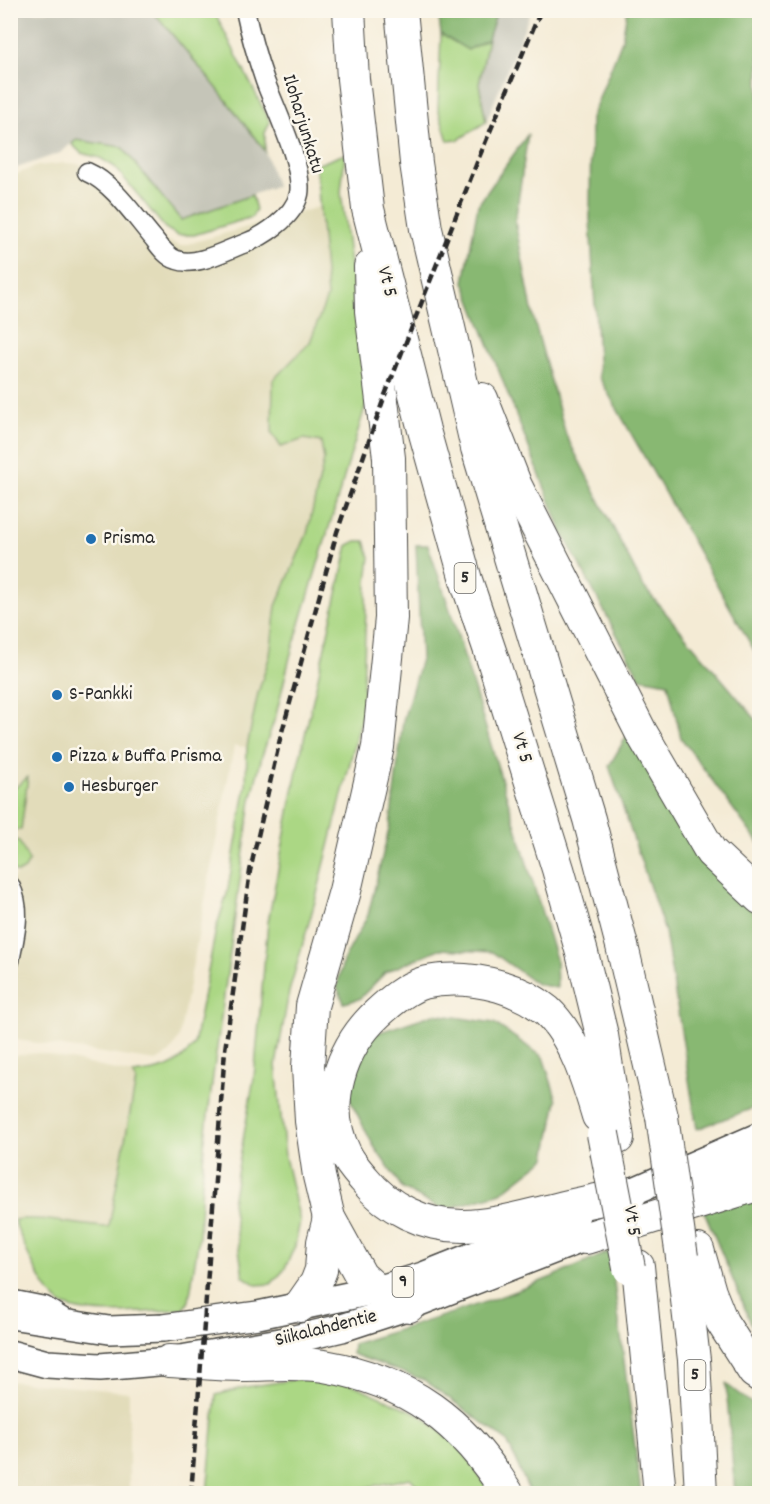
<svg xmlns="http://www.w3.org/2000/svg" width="770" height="1504" font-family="Dekko,sans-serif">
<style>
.built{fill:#e2dcba}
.industrial{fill:#c5c5b8}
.green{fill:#abd784;stroke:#6b8158;stroke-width:1.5}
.forest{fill:#88b872;stroke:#5a724e;stroke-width:1.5}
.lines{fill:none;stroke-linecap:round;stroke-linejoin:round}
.street-casing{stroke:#494844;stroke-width:21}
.primary-casing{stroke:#494844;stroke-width:30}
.highway-casing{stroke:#494844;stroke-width:34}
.street{stroke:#fff;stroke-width:18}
.primary{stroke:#fff;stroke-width:27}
.highway{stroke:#fff;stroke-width:32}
.rail{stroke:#2b2b2b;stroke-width:4.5;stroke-dasharray:9 4.5;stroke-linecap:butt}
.highway-bridge-casing{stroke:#494844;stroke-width:34;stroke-linecap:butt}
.highway-bridge{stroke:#fff;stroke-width:32}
.poi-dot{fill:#1f6fb2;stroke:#fbf7ec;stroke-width:2}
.labels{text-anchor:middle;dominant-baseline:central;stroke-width:5;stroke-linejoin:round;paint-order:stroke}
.shield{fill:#fbf7ec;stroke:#696865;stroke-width:1.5}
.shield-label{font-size:18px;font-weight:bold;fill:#2b2b2b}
.street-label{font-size:20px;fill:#2b2b2b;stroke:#fbf7ec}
.poi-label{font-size:20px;fill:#2b2b2b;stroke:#fbf7ec;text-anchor:start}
</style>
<rect width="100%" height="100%" fill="#fbf7ec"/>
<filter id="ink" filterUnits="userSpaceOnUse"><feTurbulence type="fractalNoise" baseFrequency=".0167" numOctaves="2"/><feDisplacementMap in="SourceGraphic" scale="12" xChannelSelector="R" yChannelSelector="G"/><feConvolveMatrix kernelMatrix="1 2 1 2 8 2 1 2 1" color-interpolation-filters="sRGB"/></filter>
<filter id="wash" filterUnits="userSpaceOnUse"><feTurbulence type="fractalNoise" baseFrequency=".008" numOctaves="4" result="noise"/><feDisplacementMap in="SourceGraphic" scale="24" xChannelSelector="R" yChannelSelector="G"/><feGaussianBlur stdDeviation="1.35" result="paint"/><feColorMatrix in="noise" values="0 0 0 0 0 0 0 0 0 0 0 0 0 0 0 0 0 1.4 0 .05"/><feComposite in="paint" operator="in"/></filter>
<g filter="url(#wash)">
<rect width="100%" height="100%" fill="#f4ebd5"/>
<!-- built -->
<g class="built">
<path d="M64,163L78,164L93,168L165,240L181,246L318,207L327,297L310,342L273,380L281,447L304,439L321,442L324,459L307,534L276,606L270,655L258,693L247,747L234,746L179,1037L170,1053L156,1061L11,1039V880L17,873L10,869L11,176L38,166Z"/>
<path d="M39,1053L133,1074L136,1080L109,1227H90L61,1221L14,1220L10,1202V1056Z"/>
<path d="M10,1381L129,1392V1493H11Z"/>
</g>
<!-- industrial -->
<g class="industrial">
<path d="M10,11H161L156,15L216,87L265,151L276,186L181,220L122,147L76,140L60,153L11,170Z"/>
<path d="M497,11H531L486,122L479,84L488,39Z"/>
</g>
<!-- green -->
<g class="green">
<path d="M161,11H214L270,122L265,133V151L216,87L156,15Z"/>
<path d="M441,34L468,50L488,39L479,84L486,122L458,140L448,141L438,109Z"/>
<path d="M76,140L122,147L181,220L252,195L256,210L252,217L194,235H177L165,228L115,167L100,158L81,153L72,144Z"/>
<path d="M345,154L341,192L367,401L290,657L276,715L262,756L251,800L213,1076L204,1146L199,1236L189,1301L184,1309C152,1311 93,1318 65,1306C44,1297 22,1241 14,1220C45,1215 77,1227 109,1227L136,1080L133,1074C162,1071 176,1068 194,1045L216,929L227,894L246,785L247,747L258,693L270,655L276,606L307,534L324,460L321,442L304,439L281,447L272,433L273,380L310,342L327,297L316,165Z"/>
<path d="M356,541H365L370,557L367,582L362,715L316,898L289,992L276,1065L285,1157L300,1221L295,1246L284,1270L271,1284L256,1285L243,1276L232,1202L254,1078L268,922L297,770L348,545Z"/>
<path d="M28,777L21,830L11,829V791Z"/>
<path d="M11,839L19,841L29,861L25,869L17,873L11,869Z"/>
<path d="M319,1376L356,1386L419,1414L461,1448L491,1493H425L410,1478L342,1493L207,1494L216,1395L246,1387Z"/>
</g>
<!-- forest -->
<g class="forest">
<path d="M438,11V10L497,11L488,39L468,50L441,34Z"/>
<path d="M627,11H759V659L599,377L590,219L591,118L622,40Z"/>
<path d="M528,134L515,222L534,320L566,435L643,586L759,723V844L681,738L668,683L640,678L562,532L464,282L478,205Z"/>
<path d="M416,545H428L451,613L556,959L557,988L537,984L492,952L439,949L386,972L359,999L344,1003L337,987L343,961L368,915L390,825L403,721L421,659Z"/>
<path d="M628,734L759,921V1106L697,1129L665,932L609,766Z"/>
<path d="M434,1014L494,1023L543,1057L557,1100L546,1158L501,1193L443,1210L403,1189L373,1145L346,1092L368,1036Z"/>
<path d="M759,1198V1342L704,1211Z"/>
<path d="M610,1251L641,1493H530L507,1441L424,1380L352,1354L353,1344C440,1317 529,1291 610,1251Z"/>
<path d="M726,1384L759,1409V1493H735Z"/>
</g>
</g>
<g filter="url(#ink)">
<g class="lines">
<defs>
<g id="street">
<path d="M87,172C113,183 135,217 154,239C160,247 167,257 177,260C196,267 224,251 243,244C263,237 294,217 299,194C304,167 275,108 265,81C257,58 250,34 245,10"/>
<path d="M10,885C23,910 15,935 10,961"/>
<path d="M10,1299L45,1306L67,1320"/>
</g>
<g id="primary">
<path d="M697,1191L760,1164"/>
<path d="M611,1201L760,1136"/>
<path d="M10,1315L109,1330L163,1328L258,1315L377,1290L423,1276L576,1215"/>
<path d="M10,1354L47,1364L100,1367L169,1361L286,1341L342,1328L409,1306L607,1229"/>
</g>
<g id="highway">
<path d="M349,10L353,79L368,209L424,430L466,580L493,660L558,869L582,953L602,1035L618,1138"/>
<path d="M401,10L416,163L426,229L477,448L589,819L622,946L662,1117"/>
<path d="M370,267L371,311L389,458L391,618L378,747L345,891L312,1006L308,1067L311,1121L319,1176L329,1218L361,1276L377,1290L409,1306"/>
<path d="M482,399L516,486L641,732L711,852L760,898"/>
<path d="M598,1116C588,1082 574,1036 547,1011C533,999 516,991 499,986C474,979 448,977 423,983C406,988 390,1002 378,1013C341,1047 321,1105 345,1153C349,1162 357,1171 364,1179C387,1208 424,1226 462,1226C494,1226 525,1216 556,1209C581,1203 606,1198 631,1193"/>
<path d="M586,1238L760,1184"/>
<path d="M698,1250L710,1292L722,1322L754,1372L760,1376"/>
<path d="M682,1257L694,1360L701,1494"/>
<path d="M638,1266L660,1494"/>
<path d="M300,1306L316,1283L321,1270L323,1242L329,1218"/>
<path d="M169,1361C193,1362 217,1365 242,1365C268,1365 297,1362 324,1366C409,1381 463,1421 508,1494"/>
</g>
</defs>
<!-- street casing -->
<use href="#street" class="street-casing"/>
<!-- primary casing -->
<use href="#primary" class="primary-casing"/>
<!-- highway casing -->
<use href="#highway" class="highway-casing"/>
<!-- street -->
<use href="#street" class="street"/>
<!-- primary -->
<use href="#primary" class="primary"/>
<!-- highway -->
<use href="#highway" class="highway"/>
<!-- rail -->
<path class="rail" d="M191,1494L225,1050L250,871L280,739L337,532L385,395L478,160L541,10"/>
<defs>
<g id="highway-bridge">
<path d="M662,1117L682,1257"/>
<path d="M603,1134L629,1268"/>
</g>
</defs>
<!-- highway-bridge casing -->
<use href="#highway-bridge" class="highway-bridge-casing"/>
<!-- highway-bridge -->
<use href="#highway-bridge" class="highway-bridge"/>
</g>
</g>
<!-- markers -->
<g class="poi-dot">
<circle cx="91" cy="539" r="6"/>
<circle cx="57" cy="695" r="6"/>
<circle cx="57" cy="757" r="6"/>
<circle cx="69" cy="787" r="6"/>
</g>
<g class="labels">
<!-- shield labels -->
<g class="shield">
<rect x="454.5" y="563" width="21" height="30" rx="4.5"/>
<rect x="392.5" y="1267" width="21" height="30" rx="4.5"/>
<rect x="684.5" y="1360" width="21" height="30" rx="4.5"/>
</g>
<g class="shield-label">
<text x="465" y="578">5</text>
<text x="403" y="1282">9</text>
<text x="695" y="1375">5</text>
</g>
<!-- street labels -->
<g class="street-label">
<text transform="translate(302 124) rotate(73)">Iloharjunkatu</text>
<text transform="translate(386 282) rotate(75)">Vt 5</text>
<text transform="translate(521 748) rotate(73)">Vt 5</text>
<text transform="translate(631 1221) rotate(81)">Vt 5</text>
<text transform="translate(326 1329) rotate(-14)">Siikalahdentie</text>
</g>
<!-- poi labels -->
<g class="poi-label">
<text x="103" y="539">Prisma</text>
<text x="69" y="695">S-Pankki</text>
<text x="69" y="757">Pizza &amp; Buffa Prisma</text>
<text x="81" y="787">Hesburger</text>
</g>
</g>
<!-- margin -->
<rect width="770" height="1504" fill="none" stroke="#fbf7ec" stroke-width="36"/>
</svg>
